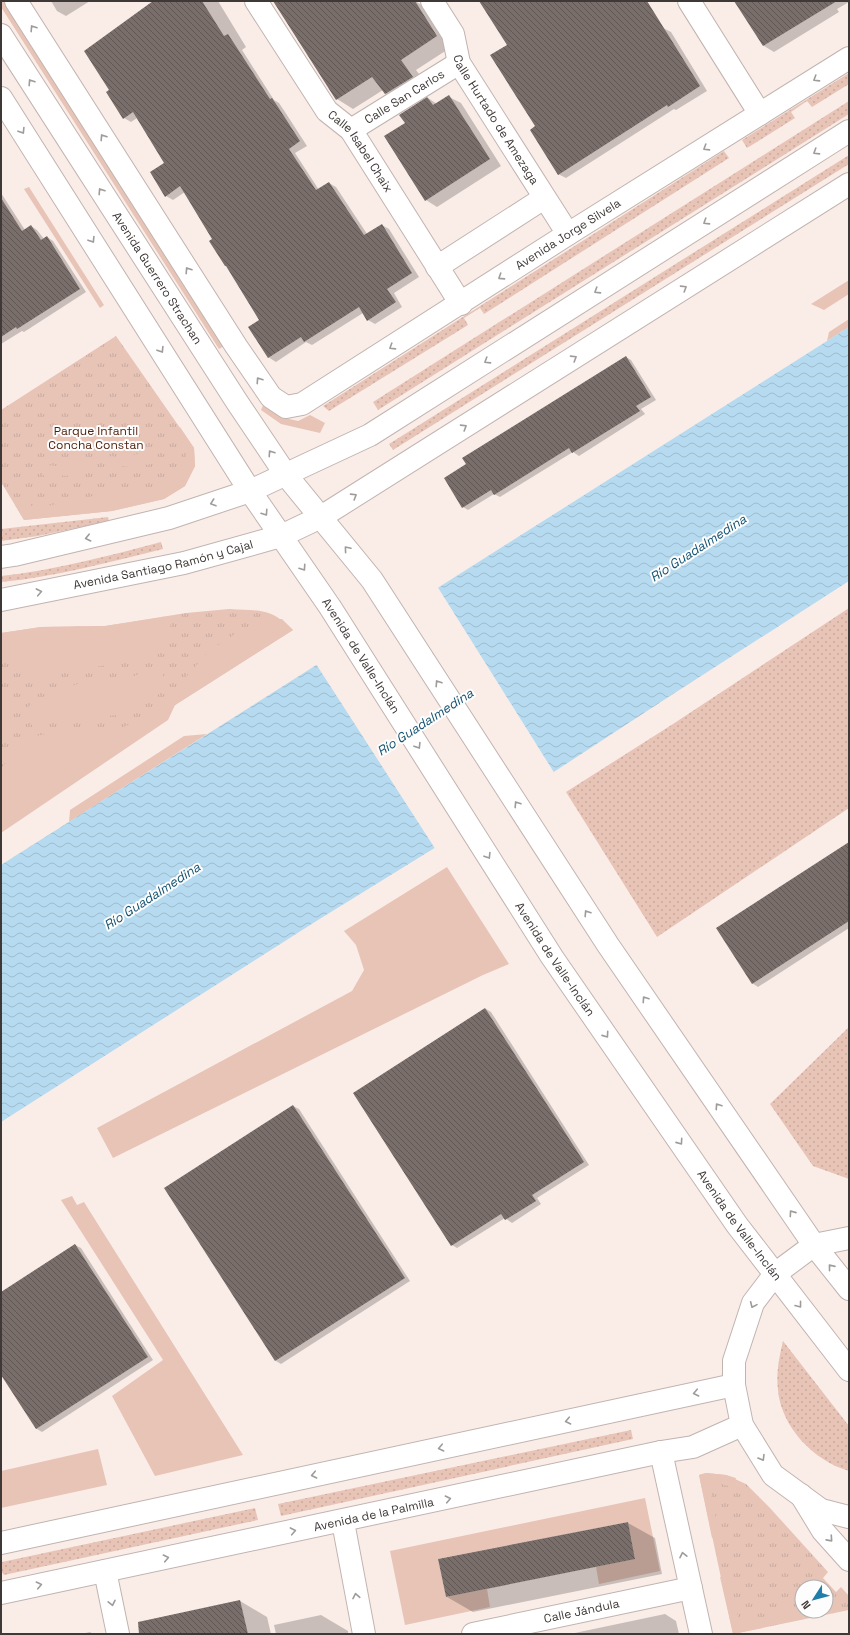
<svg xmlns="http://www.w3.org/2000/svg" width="850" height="1635" font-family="'Space Grotesk',sans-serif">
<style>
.grass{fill:url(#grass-dots)}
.park{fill:url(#park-tufts);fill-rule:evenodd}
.garden{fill:#e8c4b7}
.water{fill:url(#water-waves)}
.pier{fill:#faede8}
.shadow{fill:#0003}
.building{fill:url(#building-back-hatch)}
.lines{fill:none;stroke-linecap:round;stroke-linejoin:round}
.pedestrian-casing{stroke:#c1b4b0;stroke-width:24}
.minor-casing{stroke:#c1b4b0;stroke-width:24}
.secondary-casing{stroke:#c1b4b0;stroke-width:24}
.primary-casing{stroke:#c1b4b0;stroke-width:24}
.pedestrian{stroke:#fff;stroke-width:22}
.minor{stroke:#fff;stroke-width:22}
.secondary{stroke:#fff;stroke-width:22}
.primary{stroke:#fff;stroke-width:22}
.oneway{stroke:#9e9c9b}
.labels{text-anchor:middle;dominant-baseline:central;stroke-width:4;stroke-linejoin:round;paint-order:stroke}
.street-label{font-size:12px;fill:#3e3937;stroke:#fdfdfd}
.park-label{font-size:12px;fill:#4f1f0b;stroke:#fdfdfd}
.water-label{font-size:13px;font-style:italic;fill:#135170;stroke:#fdfdfd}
</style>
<defs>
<pattern id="grass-dots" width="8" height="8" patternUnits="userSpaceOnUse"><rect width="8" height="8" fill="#e8c4b7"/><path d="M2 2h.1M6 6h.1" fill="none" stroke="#c8a99e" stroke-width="1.8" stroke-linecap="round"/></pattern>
<pattern id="park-tufts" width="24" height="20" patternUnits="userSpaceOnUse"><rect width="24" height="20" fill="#e8c4b7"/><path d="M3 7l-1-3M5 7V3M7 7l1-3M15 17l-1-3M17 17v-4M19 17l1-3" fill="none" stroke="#c8a99e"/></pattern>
<pattern id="water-waves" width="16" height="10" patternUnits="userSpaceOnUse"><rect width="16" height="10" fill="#b6daf0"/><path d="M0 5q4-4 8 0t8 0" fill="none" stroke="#9ebcce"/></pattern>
<pattern id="building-back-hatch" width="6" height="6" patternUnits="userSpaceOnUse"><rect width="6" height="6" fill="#796e6a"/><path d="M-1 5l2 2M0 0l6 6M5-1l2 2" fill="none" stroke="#605754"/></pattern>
</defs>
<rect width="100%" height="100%" fill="#faede8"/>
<!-- grass -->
<g class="grass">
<path d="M849,73V84L812,107L807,101L791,112L795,118L747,148L742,140Z"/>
<path d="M849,101V114L378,410L373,402Z"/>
<path d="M724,151L729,158L484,314L480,308L464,318L468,325L329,411L323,406Z"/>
<path d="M849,155V164L393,450L389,444Z"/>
<path d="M108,517L109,521L38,536L1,541V529Z"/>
<path d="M161,542L163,549C109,562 56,577 1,582V576C55,570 108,556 161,542Z"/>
<path d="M849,608V808L657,937L566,792L673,724Z"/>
<path d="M849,1027V1179L813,1166L770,1104Z"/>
<path d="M783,1341L849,1426V1471C814,1461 781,1427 778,1390C776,1373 779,1358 783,1341Z"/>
<path d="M631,1430L633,1439L281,1516L278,1504Z"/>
<path d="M255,1508L258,1520L4,1575L1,1571L2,1562Z"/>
</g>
<!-- park -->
<g class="park">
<path d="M116,336L194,448L195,466L185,486L164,499L112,511L24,520L1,482V410Z"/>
<path d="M229,609C259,611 270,607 293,630L1,816V633L41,627L105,626L186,613Z"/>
<path d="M706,1473L726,1475L746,1484L770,1508L828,1572L823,1578L836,1592L841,1587L849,1596V1610L733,1634L699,1475ZM802,1587H826V1611H802Z"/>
</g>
<!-- garden -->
<g class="garden">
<path d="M1,1H4L224,346L219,349L1,7Z"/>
<path d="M29,187L104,305L100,308L24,189Z"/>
<path d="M849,280V294L824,310L811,304Z"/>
<path d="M849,319V327L827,341L829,332Z"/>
<path d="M264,403L285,418L298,421L310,415L325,423L320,433L281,424L261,410Z"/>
<path d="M180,427L194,448L195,466L185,486L164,499L112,511L24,520L15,505L26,498L34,509L111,492L130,494L178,479C182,471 188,460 185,451C182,444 175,440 173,432Z"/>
<path d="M146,451L152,454L153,461L148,465L138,463L130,467L120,466L113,471L105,467L104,461L111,456C120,458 137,455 146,451Z"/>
<path d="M83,460L90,462V469L85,473L75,472L67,476L58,475L50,479L43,475L42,469L48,465L56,466L66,463L74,464Z"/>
<path d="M171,616L170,636L163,649L118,665L100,666L65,672L46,681L30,678L1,658V633L41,627L105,626Z"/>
<path d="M282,619L293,630L175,705L168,720L1,833V768L29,737L77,729L121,728L138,721L172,698L186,677L209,651L235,634L260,620Z"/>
<path d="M160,665L165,681L158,695L138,708L119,715L77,718L30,725L28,707L38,699L80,683L134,676Z"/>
<path d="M1,684L13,709L12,730L1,745Z"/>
<path d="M207,734L69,822L70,810L184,736Z"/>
<path d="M447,867L509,964L483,975L113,1158L97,1128L352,991L364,970L356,945L344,931Z"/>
<path d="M72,1196L77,1205L84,1202L243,1455L155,1476L112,1396L163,1360L61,1200Z"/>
<path d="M98,1449L107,1485L1,1508V1471Z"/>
<path d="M706,1473L726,1475L736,1478L733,1487L721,1484L708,1482L720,1536L712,1538L699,1475Z"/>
<path d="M645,1498L660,1571L599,1584L596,1567L635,1558L628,1522L438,1559L446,1597L487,1589L490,1607L405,1625L390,1551Z"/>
<path d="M729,1575L739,1621L761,1617L763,1628L733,1634L720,1577Z"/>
<path d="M836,1603L841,1611L769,1626L767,1616L802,1609V1611H826V1605Z"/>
</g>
<!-- water -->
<path class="water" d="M849,327V581L670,696L488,815L318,920L1,1122V865Z"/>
<!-- pier -->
<path class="pier" d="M437,586L555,774L436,850L316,664Z"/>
<!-- shadow -->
<g class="shadow">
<path d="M51,1H90L66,16L57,11Z"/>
<path d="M155,1H218L246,47L242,50L274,100L279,103L285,112L307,146L295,153L319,190L329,183L336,187L367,234L382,225L389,229L419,277L394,293L402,307L375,324L368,320L363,313L312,345L306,342L276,362L268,357L261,320L185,192L173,200L166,196V163L137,118L131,122L124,118L111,90Z"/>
<path d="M274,1H415L430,10L453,46L416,70L429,87L402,103L385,94L383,90L353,109L337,99Z"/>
<path d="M481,1H631L663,28L671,32L707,91L676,110L674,109L566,178L558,174L537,126L509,45Z"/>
<path d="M735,1H849V2L837,9L839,12L774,52L764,46Z"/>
<path d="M449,97L461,103L501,166L437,207L426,200L385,137L407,123L428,98L437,104Z"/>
<path d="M1,193L25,230L31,226L37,230L44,239L47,237L53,241L86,292L24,332L22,331L1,344Z"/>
<path d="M626,357L631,360L656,400L641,409L645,414L579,456L573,452L500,497L494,494L468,510L463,507L467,464Z"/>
<path d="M849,843V928L758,987L752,983Z"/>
<path d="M486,1009L491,1012L589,1165L537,1198L541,1204L512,1223L505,1218L457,1248L452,1245Z"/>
<path d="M293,1106L299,1109L410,1281L281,1364L276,1361Z"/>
<path d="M75,1245L81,1248L153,1360L42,1432L37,1429L1,1373V1293Z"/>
<path d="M628,1523L655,1538L662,1574L473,1612L447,1597Z"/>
<path d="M240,1601L267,1617L271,1634H150Z"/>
<path d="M665,1614L676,1621L679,1634H570Z"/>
<path d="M321,1615L348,1631V1634H276L274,1625Z"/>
<path d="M90,1632L93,1634H81Z"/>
</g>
<!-- building -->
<g class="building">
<path d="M153,1H202L224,36L228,34L270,99L272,98L278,107L300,141L289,149L316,190L329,182L364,235L382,224L412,273L387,289L396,302L367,321L359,307L304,342L301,337L268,358L248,327L259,320L226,266H225L209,241L212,239L180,186L165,197L150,172L164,163L133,112L123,119L106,92L109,90L84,51Z"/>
<path d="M273,1H415L437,36L401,60L413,77L385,94L372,77L336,100Z"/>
<path d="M479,1H647L700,86L668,107L667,105L558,175L530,130L535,126L490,55L507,45Z"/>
<path d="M734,1H837L763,46Z"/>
<path d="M449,95L490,159L425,201L384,136L405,123L399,115L427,97L433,105Z"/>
<path d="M1,198L22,231L31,225L41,240L47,236L80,289L17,329L16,327L1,337Z"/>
<path d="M626,356L651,397L636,406L640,411L572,453L569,448L494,495L491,490L462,508L444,478L466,464L462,458Z"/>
<path d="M849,842V921L752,984L716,928Z"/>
<path d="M485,1008L584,1162L532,1195L536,1201L505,1220L501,1214L451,1246L353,1093Z"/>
<path d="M293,1105L405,1278L275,1361L164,1188Z"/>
<path d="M75,1244L148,1357L36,1429L1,1375V1292Z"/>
<path d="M628,1522L635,1559L446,1597L438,1559Z"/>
<path d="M240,1600L248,1634H139L138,1622Z"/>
</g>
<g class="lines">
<defs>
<g id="pedestrian">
<path id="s1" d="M473,1634L691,1588"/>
</g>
<g id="minor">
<path id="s2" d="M16,1L236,346L271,397L286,407L302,404L568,234L849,58"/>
<path id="s3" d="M256,1L327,111L351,130L461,304"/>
<path id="s4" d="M432,1L453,34L459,63L568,234"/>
<path d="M689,1L760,114"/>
<path id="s5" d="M351,130L459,63"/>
<path d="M437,267L544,198"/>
<path d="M661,1452L701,1634"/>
<path d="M801,1495L823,1531L849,1560"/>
<path d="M343,1522L364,1634"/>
<path d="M105,1571L118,1634"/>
</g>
<g id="secondary">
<path d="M1,1543L734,1385"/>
<path id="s6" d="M1,1593C221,1547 441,1501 661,1452L693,1447L742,1425"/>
</g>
<g id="primary">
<path id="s7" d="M1,35L237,402L286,475L372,580L608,945L814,1245L849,1289"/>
<path id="s8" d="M1,98L250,491L330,607L552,957L737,1225L849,1370"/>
<path d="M1,557L14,555L169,518L250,491L370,435L849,131"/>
<path id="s9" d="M1,600L184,563L281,536L321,517L849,184"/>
<path d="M849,1238L814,1245L775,1274L753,1303L734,1361V1385L742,1425L773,1475L821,1510L849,1517"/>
</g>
</defs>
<!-- pedestrian casing -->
<use href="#pedestrian" class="pedestrian-casing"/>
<!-- minor casing -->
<use href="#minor" class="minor-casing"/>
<!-- secondary casing -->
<use href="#secondary" class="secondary-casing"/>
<!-- primary casing -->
<use href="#primary" class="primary-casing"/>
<!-- pedestrian -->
<use href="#pedestrian" class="pedestrian"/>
<!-- minor -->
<use href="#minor" class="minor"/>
<!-- secondary -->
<use href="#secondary" class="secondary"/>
<!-- primary -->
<use href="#primary" class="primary"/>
</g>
<!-- one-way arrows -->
<defs><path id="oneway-chevron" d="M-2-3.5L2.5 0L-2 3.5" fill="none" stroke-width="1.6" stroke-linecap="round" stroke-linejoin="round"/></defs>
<g class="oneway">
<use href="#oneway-chevron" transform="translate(33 28) rotate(-123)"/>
<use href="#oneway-chevron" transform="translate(816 79) rotate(148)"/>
<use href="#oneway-chevron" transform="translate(31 82) rotate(-123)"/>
<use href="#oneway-chevron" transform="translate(22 131) rotate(58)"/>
<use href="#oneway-chevron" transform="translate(103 137) rotate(-123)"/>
<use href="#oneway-chevron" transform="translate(706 148) rotate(148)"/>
<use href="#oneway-chevron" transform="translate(816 152) rotate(148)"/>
<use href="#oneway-chevron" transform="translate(101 191) rotate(-123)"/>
<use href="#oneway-chevron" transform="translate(706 222) rotate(148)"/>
<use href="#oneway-chevron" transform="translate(92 240) rotate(58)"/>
<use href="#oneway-chevron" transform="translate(188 270) rotate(-123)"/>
<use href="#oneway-chevron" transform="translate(501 277) rotate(147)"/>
<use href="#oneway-chevron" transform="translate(684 288) rotate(-32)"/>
<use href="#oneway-chevron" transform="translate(597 291) rotate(148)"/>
<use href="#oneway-chevron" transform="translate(392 347) rotate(148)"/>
<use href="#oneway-chevron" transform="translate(161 350) rotate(58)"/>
<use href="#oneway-chevron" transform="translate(574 358) rotate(-32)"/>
<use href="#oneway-chevron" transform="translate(487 361) rotate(148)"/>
<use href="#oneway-chevron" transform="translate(259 380) rotate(-124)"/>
<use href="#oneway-chevron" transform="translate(464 427) rotate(-32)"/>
<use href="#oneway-chevron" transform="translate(271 453) rotate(-124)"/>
<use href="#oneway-chevron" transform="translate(354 496) rotate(-32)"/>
<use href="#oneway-chevron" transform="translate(213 503) rotate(161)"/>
<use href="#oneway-chevron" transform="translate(265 513) rotate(56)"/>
<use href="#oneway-chevron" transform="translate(88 538) rotate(167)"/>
<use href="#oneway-chevron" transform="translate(347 549) rotate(-130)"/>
<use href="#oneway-chevron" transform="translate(303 568) rotate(56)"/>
<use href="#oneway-chevron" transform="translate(39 592) rotate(-11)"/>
<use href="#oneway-chevron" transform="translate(438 683) rotate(-123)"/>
<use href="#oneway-chevron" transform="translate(418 746) rotate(58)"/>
<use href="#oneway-chevron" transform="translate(517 804) rotate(-123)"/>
<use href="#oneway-chevron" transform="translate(488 856) rotate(58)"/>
<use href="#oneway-chevron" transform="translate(587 913) rotate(-123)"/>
<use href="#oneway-chevron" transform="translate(645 999) rotate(-124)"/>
<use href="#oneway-chevron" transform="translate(606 1035) rotate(55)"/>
<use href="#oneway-chevron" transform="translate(718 1106) rotate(-124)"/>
<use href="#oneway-chevron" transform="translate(680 1142) rotate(55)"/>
<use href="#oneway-chevron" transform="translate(792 1213) rotate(-125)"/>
<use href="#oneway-chevron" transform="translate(831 1267) rotate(-129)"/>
<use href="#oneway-chevron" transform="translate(753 1305) rotate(114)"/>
<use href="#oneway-chevron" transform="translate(799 1305) rotate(52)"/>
<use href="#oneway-chevron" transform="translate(696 1393) rotate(168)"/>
<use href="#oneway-chevron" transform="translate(568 1421) rotate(168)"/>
<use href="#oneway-chevron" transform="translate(441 1448) rotate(168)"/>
<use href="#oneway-chevron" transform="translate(762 1458) rotate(59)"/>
<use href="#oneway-chevron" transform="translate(314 1475) rotate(168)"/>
<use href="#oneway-chevron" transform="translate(448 1499) rotate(-12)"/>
<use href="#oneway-chevron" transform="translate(293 1531) rotate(-11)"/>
<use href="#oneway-chevron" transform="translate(830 1539) rotate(48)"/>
<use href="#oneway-chevron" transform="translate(683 1555) rotate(-102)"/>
<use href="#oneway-chevron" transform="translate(166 1558) rotate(-12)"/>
<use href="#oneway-chevron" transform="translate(39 1585) rotate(-12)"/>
<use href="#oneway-chevron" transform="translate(356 1596) rotate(-101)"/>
<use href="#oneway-chevron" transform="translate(112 1603) rotate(78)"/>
</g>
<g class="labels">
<!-- street labels -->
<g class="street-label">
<text stroke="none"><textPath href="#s5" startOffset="63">Calle San Carlos</textPath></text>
<text stroke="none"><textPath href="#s4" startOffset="136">Calle Hurtado de Amezaga</textPath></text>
<text stroke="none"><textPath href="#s3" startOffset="184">Calle Isabel Chaix</textPath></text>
<text stroke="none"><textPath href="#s2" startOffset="821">Avenida Jorge Silvela</textPath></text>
<text stroke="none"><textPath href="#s7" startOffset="289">Avenida Guerrero Strachan</textPath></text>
<text stroke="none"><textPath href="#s9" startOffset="166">Avenida Santiago Ramón y Cajal</textPath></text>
<text stroke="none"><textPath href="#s8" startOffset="664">Avenida de Valle-Inclán</textPath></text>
<text stroke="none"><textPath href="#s8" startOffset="1024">Avenida de Valle-Inclán</textPath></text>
<text stroke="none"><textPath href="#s8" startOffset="1348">Avenida de Valle-Inclán</textPath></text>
<text stroke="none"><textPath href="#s6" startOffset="381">Avenida de la Palmilla</textPath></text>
<text stroke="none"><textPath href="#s1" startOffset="111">Calle Jándula</textPath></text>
</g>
<!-- park labels -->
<g class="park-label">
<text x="96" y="431">Parque Infantil<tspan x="96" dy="14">Concha Constan</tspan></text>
</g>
<!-- water labels -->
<g class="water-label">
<text transform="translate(698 548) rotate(-33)">Río Guadalmedina</text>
<text transform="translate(425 722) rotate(-33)">Río Guadalmedina</text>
<text transform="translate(152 896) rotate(-33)">Río Guadalmedina</text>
</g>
</g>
<!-- border -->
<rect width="850" height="1635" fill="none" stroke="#3e3937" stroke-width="4"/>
<!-- north arrow -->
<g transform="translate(814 1599) rotate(234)"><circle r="19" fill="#fdfdfd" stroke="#b1afae"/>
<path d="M0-3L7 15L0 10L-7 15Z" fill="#217eab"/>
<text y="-6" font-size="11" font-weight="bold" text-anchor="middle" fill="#3e3937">N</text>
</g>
</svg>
